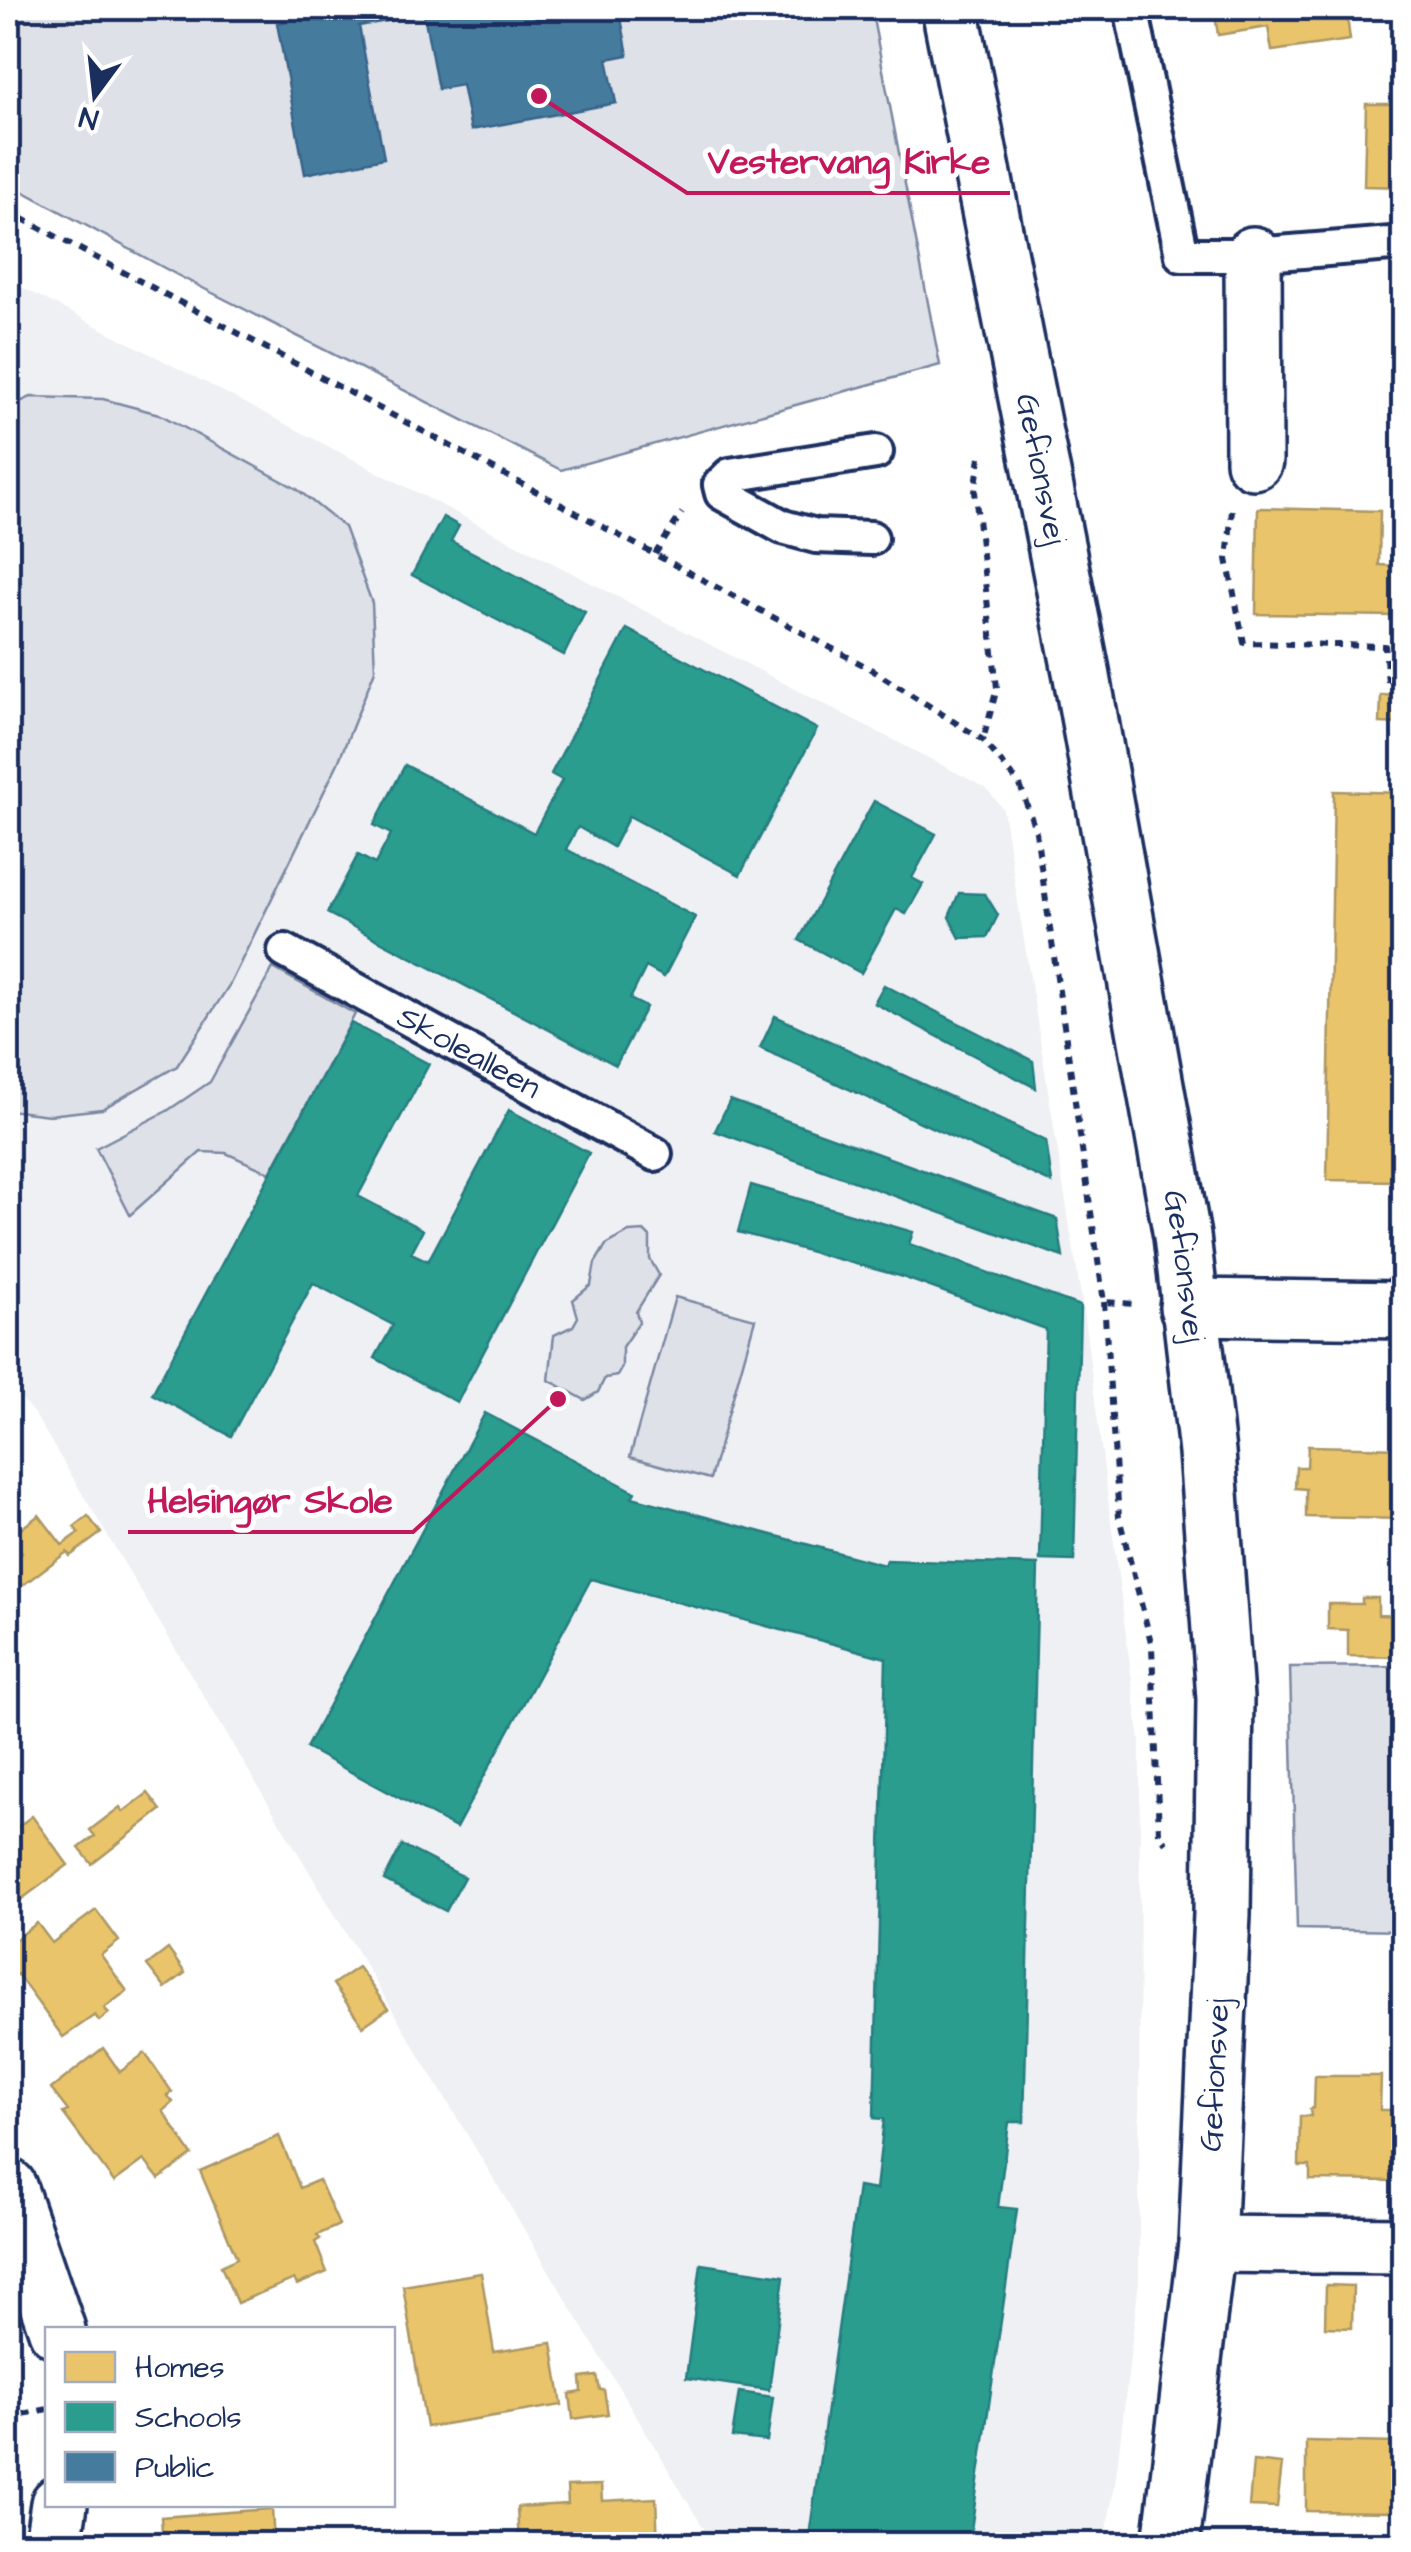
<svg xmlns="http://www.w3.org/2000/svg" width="1411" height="2552" font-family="'Architects Daughter',sans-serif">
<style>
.built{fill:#eff0f4}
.green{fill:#dee1e7;stroke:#7c88a2;stroke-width:2.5}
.homes{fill:#e9c46a;stroke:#ab9766;stroke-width:2.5}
.schools{fill:#2a9d8f;stroke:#267c80;stroke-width:2.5}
.public{fill:#457b9d;stroke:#38648a;stroke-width:2.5}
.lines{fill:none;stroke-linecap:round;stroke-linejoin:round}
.service-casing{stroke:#1b2f5e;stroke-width:40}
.minor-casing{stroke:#1b2f5e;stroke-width:62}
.tertiary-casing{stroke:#1b2f5e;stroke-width:62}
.secondary-casing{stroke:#1b2f5e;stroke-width:62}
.path{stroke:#1b2f5e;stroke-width:6;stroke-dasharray:8 8;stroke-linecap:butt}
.service{stroke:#fff;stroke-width:32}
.minor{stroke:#fff;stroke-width:55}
.tertiary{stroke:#fff;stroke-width:55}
.secondary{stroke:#fff;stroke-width:55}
.labels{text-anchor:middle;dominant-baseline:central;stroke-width:10;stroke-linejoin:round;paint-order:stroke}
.street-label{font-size:32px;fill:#1b2f5e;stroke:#fff}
.leader{fill:none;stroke:#c2185b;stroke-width:4}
.callout-dot{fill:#c2185b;stroke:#fff;stroke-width:4}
.callout-label{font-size:35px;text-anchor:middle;font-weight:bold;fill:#c2185b;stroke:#fff;stroke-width:10;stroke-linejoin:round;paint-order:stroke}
</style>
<rect width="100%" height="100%" fill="#fff"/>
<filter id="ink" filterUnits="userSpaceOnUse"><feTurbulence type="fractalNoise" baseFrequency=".01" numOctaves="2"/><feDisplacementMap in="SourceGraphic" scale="20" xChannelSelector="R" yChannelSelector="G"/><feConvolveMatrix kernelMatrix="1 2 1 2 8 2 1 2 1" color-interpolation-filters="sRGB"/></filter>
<g filter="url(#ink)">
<!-- built -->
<path class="built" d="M8,280L986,788L1003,809L1082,1302L1140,1741L1139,2281L1115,2485L1104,2544H713L35,1415L8,1383Z"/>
<!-- green -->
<g class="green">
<path d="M8,8H871L940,365L561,470L179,276L8,183Z"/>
<path d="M31,397L103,399L159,414L297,489L344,527L372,603L375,670L338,763L230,984L177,1066L102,1109L49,1115L8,1110V407Z"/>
<path d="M273,968L355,1014L270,1173L226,1153L201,1152L130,1215L96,1148L167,1111L210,1082Z"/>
<path d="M644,1231L650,1237V1259L659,1275L636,1312L639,1322L622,1347V1367L617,1376L605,1378L598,1392L585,1400L549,1380L554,1335L573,1326L578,1317L573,1300L591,1285L595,1263L606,1245L629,1232Z"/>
<path d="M675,1297L755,1319L710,1479L630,1457Z"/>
<path d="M1403,1666V1931L1297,1929L1290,1667Z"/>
</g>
<!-- homes -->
<g class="homes">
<path d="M1214,8H1346L1350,40L1272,51L1268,27L1218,35Z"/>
<path d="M1393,55H1404V187L1364,186L1366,104H1392Z"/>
<path d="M1258,508L1380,511L1379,565L1398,566V552L1404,553V663H1396L1397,616L1256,614Z"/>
<path d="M1381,695L1404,696V724L1380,723Z"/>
<path d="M1334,791L1404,793V1109H1397L1396,1181L1327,1180Z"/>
<path d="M1308,1446L1404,1448V1519L1306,1517V1489L1295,1488L1296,1467H1307Z"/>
<path d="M39,1515L62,1545L79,1533L74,1527L88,1516L101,1533L70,1556L67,1552L19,1588L8,1573V1564L22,1553L10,1537Z"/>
<path d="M1362,1598H1378V1615L1404,1616V1657L1348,1656V1630L1328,1629V1604H1362Z"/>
<path d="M148,1793L161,1810L92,1864L79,1848L95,1836L90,1830L120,1807L123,1812Z"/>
<path d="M32,1816L68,1865L11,1907L8,1903V1834Z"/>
<path d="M96,1910L119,1941L101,1955L127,1991L104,2008L109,2013L99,2021L95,2015L63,2037L17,1974L8,1981V1945L37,1923L52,1943Z"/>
<rect x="1394" y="1944" width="10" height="24"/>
<path d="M168,1949L185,1973L165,1988L147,1965Z"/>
<path d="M358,1967L388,2009L363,2026L333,1984Z"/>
<path d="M103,2048L120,2072L145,2053L172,2092L167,2095L173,2102L163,2111L192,2155L159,2179L144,2160L114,2182L63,2113L68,2111L51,2089Z"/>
<path d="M1315,2076H1381L1380,2110H1404L1403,2181L1310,2180V2166H1299L1300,2116H1311L1310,2109L1314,2108Z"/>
<path d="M279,2136L300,2188L319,2180L339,2225L317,2235L320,2239L315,2242L327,2272L297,2285L294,2279L237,2303L221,2266L237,2258L200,2171Z"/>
<path d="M481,2273L494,2352L552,2343L562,2405L426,2427L403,2286Z"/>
<path d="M1326,2285L1353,2286L1352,2328L1325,2327Z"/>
<path d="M597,2376L600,2390H604L608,2414L573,2419L570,2394L582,2392L581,2378Z"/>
<path d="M1306,2441L1398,2443V2512L1306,2511Z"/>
<path d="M1253,2461L1282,2464L1277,2507L1249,2506Z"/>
<path d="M601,2485L602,2501L656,2498L658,2544H519L517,2507L568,2504L567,2486Z"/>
<path d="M272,2509L274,2544H163L161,2517Z"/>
</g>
<!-- schools -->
<g class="schools">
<path d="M443,517L459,526L451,541L585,612L564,655L412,575Z"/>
<path d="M627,629L817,729L740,875L629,816L613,847L578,827L566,849L695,917L664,977L646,967L630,999L646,1007L616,1065L327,913L358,855L375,864L391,834L374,825L405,765L534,833L562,780L551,774Z"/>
<path d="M874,801L936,834L912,878L923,884L906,914L896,909L861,973L799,940Z"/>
<path d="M959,893L985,894L998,915L987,937L960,938L949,917Z"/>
<path d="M884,985L1033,1061L1036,1088L874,1003Z"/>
<path d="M775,1016L1046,1141L1052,1183L760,1048Z"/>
<path d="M351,1023L429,1064L358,1196L423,1230L411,1253L428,1261L509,1110L589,1153L457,1402L375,1358L393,1325L313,1283L231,1436L152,1394Z"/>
<path d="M730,1100L1057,1219L1063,1257L715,1131Z"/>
<path d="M751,1185L913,1232L909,1244L1080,1306L1074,1561L1040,1560L1046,1329L900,1276L738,1232Z"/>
<path d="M485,1413L635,1492L632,1497L884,1565L886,1560L1038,1565L1024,2122H1009L998,2207L1017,2209L969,2544H808L858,2187L876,2190L884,2119L874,2118L886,1658L591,1579L456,1828L306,1748Z"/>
<path d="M402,1845L464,1877L446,1911L384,1880Z"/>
<path d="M701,2264L784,2276L769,2390L686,2378Z"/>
<path d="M739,2392L773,2397L767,2441L732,2437Z"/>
</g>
<!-- public -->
<path class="public" d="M328,8H619L628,55L607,59L616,103L471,130L462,85L438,89L424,14L359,26L384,158L305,174L277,23L329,13Z"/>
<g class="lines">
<defs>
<g id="service">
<path d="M1131,8L1182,255H1253L1404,243"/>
<path d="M871,538L816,536L783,527L722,493L720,485L730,475L876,452"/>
<path id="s1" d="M285,951L655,1154"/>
</g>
<g id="minor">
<path d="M1253,255L1254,461"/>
<path d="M8,2187L57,2330"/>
<path d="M1207,2244L1404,2246"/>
<path d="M53,2544L59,2504"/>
</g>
<path id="tertiary" d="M1188,1307L1404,1310"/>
<g id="secondary">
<path id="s2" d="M950,8L1081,671L1182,1236L1207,1452L1225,1698L1222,1914L1207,2244L1171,2544"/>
</g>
</defs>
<!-- service casing -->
<use href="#service" class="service-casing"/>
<!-- minor casing -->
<use href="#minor" class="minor-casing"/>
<!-- tertiary casing -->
<use href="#tertiary" class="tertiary-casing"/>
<!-- secondary casing -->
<use href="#secondary" class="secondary-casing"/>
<!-- path -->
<g class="path">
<path d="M8,211L869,668L983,740L1020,785L1036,832L1104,1302L1135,1304"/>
<path d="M980,457L975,492L997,688L983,740"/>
<path d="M1232,510L1227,559L1244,643L1385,646L1388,683L1404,684"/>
<path d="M655,554L682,513"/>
<path d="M1104,1302L1119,1517L1152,1646L1159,1834L1166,1843"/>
<path d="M8,2417L48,2409"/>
</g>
<!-- service -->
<use href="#service" class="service"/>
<!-- minor -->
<use href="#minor" class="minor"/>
<!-- tertiary -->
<use href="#tertiary" class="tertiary"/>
<!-- secondary -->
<use href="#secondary" class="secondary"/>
</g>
</g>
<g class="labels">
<!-- street labels -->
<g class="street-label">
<text stroke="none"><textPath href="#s2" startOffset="470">Gefionsvej</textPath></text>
<text stroke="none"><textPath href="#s1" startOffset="210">Skolealleen</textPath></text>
<text stroke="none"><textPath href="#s2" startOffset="1280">Gefionsvej</textPath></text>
<text transform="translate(1215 2075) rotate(-87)">Gefionsvej</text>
</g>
</g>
<!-- callouts -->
<path class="leader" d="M539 96L687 193H1010M558 1399L413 1532H128"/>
<g class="callout-dot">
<circle cx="539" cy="96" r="10"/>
<circle cx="558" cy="1399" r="10"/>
</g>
<g class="callout-label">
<text x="849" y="173">Vestervang Kirke</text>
<text x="270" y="1512">Helsingør Skole</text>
</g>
<!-- margin -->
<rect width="1411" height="2552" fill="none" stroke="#fff" stroke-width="40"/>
<rect x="20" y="20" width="1371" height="2512" fill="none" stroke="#1b2f5e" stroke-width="4" filter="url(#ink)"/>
<!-- legend -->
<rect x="45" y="2327" width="350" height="180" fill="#ffffff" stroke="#a4acbf" stroke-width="2.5"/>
<rect x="65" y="2352" width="50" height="30" fill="#e9c46a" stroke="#a4acbf" stroke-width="2.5"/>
<text x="135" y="2377" font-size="30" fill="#1b2f5e">Homes</text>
<rect x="65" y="2402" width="50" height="30" fill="#2a9d8f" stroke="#a4acbf" stroke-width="2.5"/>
<text x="135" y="2427" font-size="30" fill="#1b2f5e">Schools</text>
<rect x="65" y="2452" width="50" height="30" fill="#457b9d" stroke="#a4acbf" stroke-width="2.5"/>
<text x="135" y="2477" font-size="30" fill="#1b2f5e">Public</text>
<!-- north arrow -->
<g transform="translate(95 95) rotate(195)" stroke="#ffffff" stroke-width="8" paint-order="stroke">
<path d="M0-8L18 38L0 25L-18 38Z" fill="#1b2f5e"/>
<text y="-15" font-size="28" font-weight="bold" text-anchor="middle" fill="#1b2f5e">N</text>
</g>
</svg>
